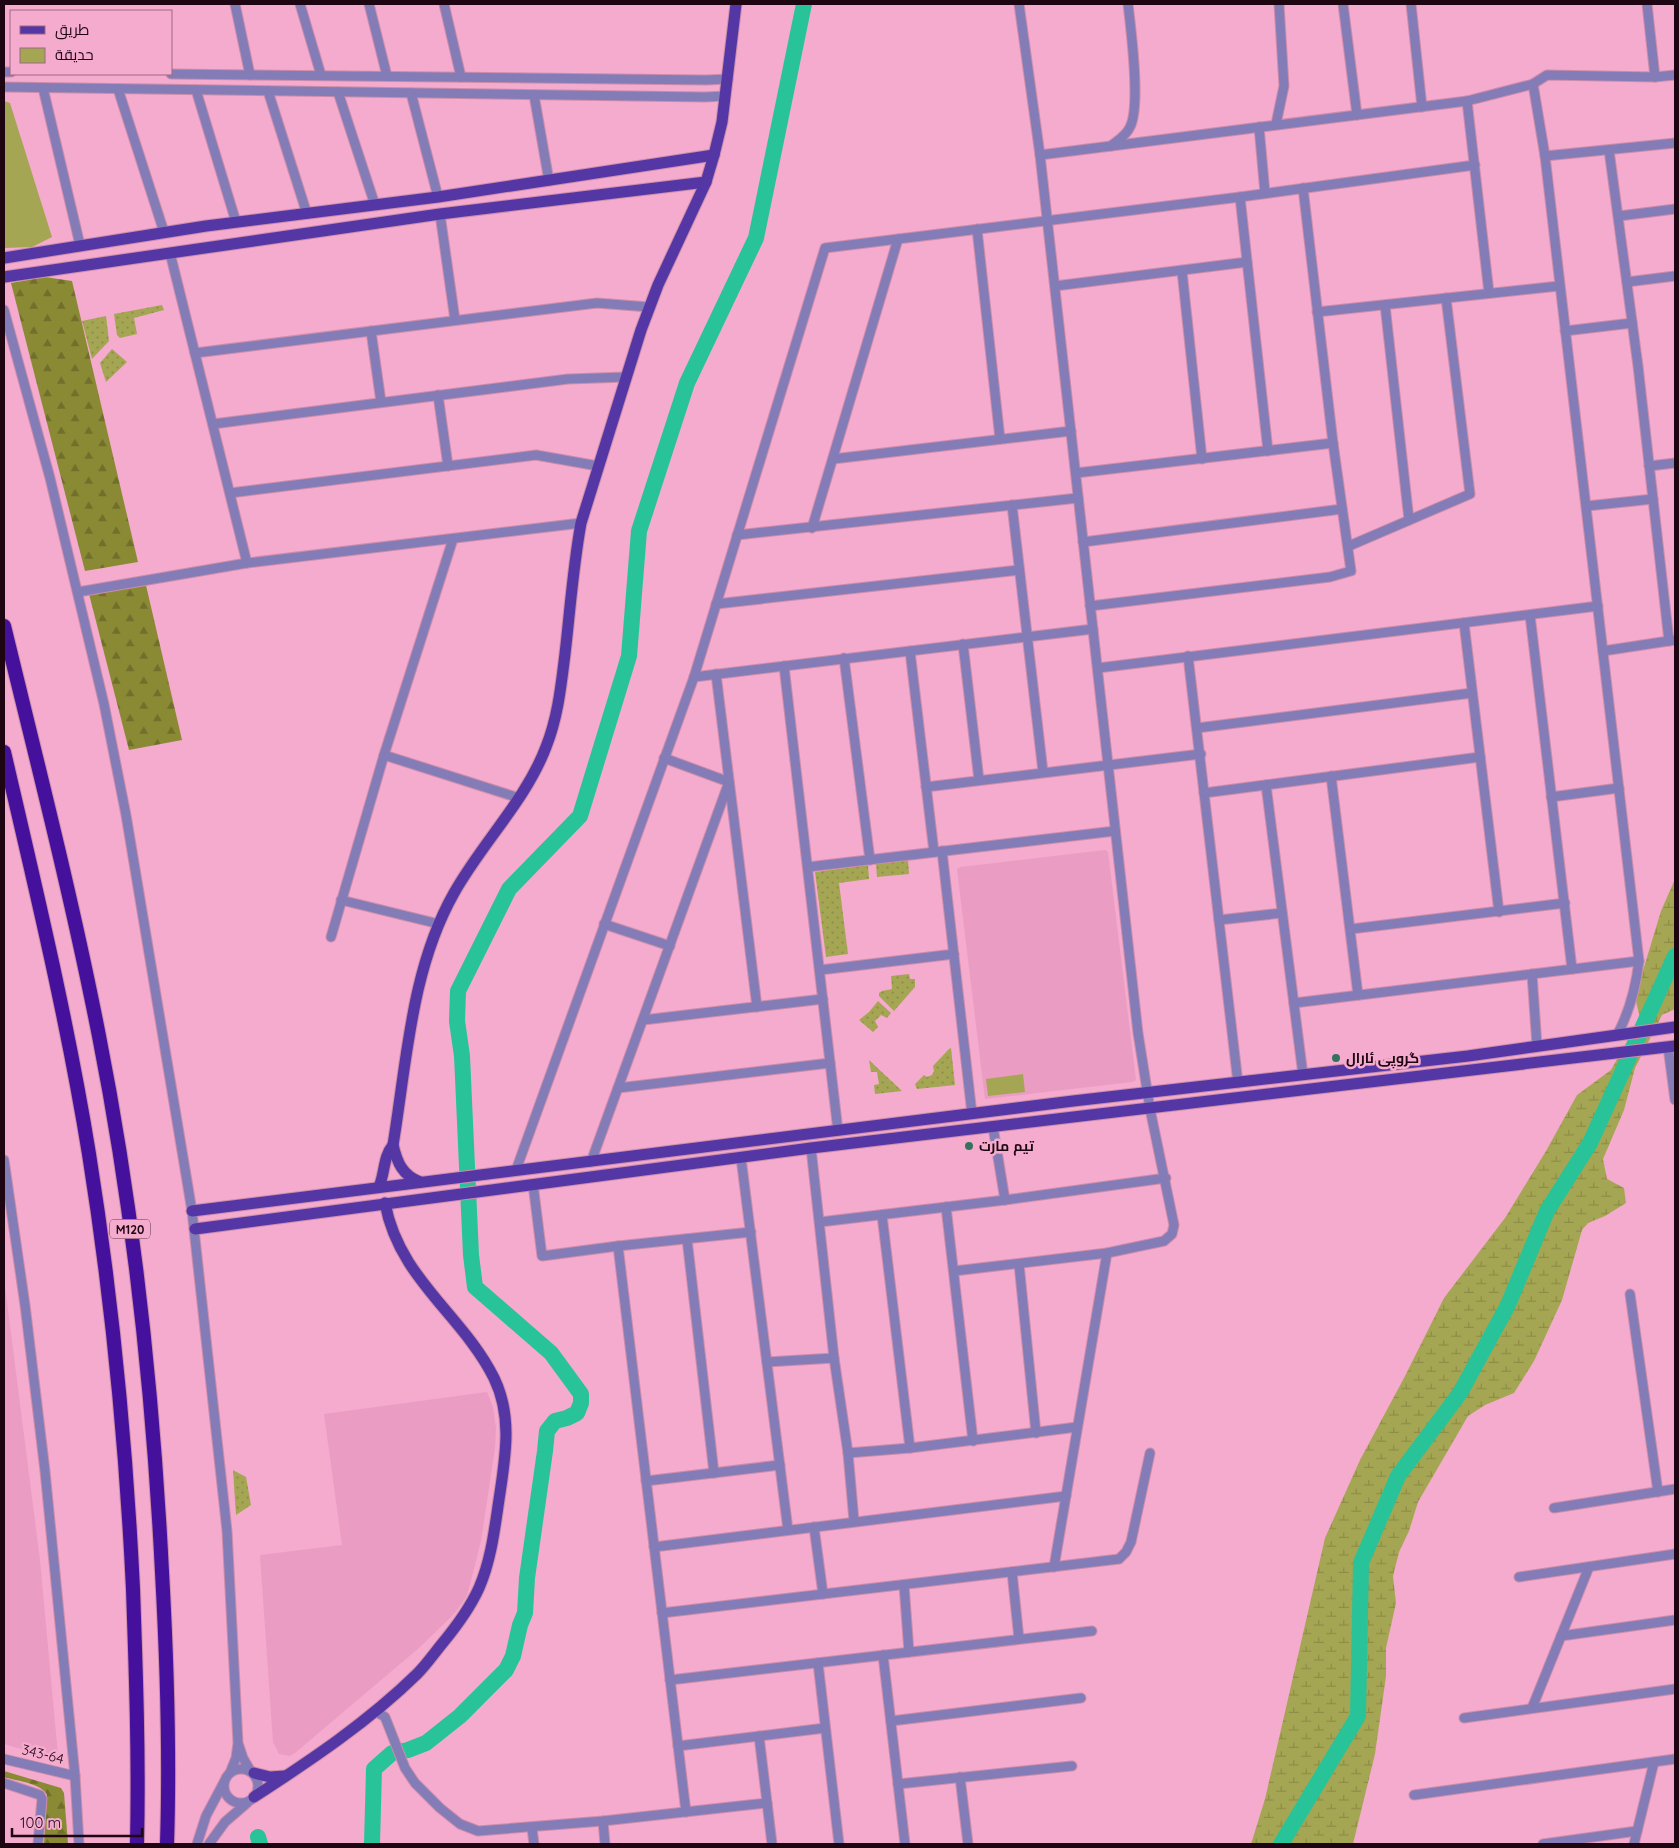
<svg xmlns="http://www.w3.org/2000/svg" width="1679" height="1848" font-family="Quicksand,Cairo,sans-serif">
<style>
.built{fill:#eb9cc2}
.grass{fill:url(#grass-dots)}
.forest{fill:url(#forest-firs)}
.wetland{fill:url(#wetland-marsh)}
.park{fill:#a5a653}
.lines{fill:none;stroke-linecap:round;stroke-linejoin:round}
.river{stroke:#29c39a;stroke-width:16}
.minor-casing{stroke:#cd8dab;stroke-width:11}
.major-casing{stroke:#cd8dab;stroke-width:13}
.highway-casing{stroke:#cd8dab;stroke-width:16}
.minor{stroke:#847cb7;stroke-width:9}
.major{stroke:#5437a5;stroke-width:11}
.highway{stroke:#45109c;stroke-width:14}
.poi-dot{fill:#34725e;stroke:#f4abcd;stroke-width:2}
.labels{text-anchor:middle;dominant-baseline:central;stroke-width:5;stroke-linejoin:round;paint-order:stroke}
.shield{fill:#f4abcd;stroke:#5e374a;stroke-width:1}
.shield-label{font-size:12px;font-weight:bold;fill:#1e0512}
.poi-label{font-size:14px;font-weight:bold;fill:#1e0512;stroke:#f4abcd;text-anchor:start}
.street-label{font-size:14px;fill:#1e0512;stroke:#f4abcd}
</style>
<defs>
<pattern id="grass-dots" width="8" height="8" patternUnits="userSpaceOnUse" patternTransform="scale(1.25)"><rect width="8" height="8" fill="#a5a653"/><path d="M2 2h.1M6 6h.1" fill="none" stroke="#8e8d47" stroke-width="1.8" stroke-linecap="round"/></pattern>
<pattern id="forest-firs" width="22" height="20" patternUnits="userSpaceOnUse" patternTransform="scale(1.25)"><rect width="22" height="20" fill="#8a8a34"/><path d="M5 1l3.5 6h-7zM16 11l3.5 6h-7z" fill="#706f2b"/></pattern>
<pattern id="wetland-marsh" width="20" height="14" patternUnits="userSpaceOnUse" patternTransform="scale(1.25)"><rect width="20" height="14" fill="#a5a653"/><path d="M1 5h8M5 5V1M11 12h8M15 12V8" fill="none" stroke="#8e8d47"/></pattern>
</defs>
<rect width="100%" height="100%" fill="#f4abcd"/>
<!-- built -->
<g class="built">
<path d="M1105,850L1108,852L1136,1080L1132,1082L985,1099L957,869L960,867Z"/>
<path d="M4,1279L40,1560L58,1755L57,1759L4,1744Z"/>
<path d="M487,1392L493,1407L496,1428L495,1448L481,1541L467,1596L454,1614L420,1647L295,1753L290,1756L279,1754L273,1742L260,1555L342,1545L324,1414Z"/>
</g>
<!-- grass -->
<g class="grass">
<path d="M162,305L164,310L134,318L137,334L120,338L117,335L114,314Z"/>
<path d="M106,316L109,341L92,359L82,321Z"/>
<path d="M112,349L127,362L106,382L100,363Z"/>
<path d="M908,860L909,874L877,877L876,864Z"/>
<path d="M868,865L869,879L839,883L848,954L826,957L815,872Z"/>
<path d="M909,974L910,979H915V987L894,1011L879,996V993L882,991L892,989L891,976Z"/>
<path d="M878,1001L891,1013L887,1018L881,1015L875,1021L878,1027L873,1032L859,1020L869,1012Z"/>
<path d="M951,1048L955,1085L917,1089L915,1084L924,1075L927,1077L932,1075L934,1071L933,1066L949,1049Z"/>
<path d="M869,1060L902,1091L875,1094L874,1085L879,1084L877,1072H871Z"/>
<path d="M233,1470L246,1477L251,1505L236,1515Z"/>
</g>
<!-- forest -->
<g class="forest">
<path d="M45,277L72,281L138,562L85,571L11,283Z"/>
<path d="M145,581L182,740L129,750L89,594Z"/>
<path d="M4,1771L61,1788L64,1793L68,1844H44L47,1795C42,1783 16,1781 4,1777Z"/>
</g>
<!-- wetland -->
<path class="wetland" d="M1675,879V1009L1662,1015L1635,1068L1624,1110L1603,1159L1607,1179L1624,1188L1626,1203L1605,1216L1588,1223L1582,1230L1562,1300L1534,1361L1514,1393L1485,1405L1468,1416L1418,1502L1409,1531L1399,1552L1393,1576L1396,1603L1386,1648V1676L1375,1754L1353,1844H1251L1265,1799L1325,1538L1360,1460L1404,1378L1444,1298L1505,1218L1546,1151L1577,1095L1611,1070L1640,1018L1635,997L1661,911Z"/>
<!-- park -->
<g class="park">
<path d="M4,101L10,103L52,237L32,247L4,248Z"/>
<path d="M1023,1074L1025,1092L988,1096L986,1079Z"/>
</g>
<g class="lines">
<!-- river -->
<g class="river">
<path d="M258,1837L260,1844"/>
<path d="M372,1844L374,1769L392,1753L408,1750L426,1743L460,1716L506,1670L513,1656L520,1625L525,1613L527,1578L545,1451L547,1431L555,1421L567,1418L577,1413L581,1403V1394L551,1353L475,1287L471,1255L462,1056L457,1021L458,991L509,889L580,816L629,656L639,531L687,383L756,238L804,4"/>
<path d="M1281,1844L1358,1716L1361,1563L1398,1476L1460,1393L1508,1305L1547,1211L1590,1143L1675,956"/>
</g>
<defs>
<g id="minor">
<path d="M235,4L250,75"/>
<path d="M300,4L321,75"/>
<path d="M369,4L387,76"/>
<path d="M444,4L461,77"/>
<path d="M1343,4L1357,115"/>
<path d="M1411,4L1422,107"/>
<path d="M1647,4L1655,77"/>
<path d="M4,72H11"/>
<path d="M171,74L706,80L728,79"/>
<path d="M1533,84L1545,156L1639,961C1636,986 1629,1013 1617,1035"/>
<path d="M4,87L705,97L725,96"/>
<path d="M43,88L80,245"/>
<path d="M118,89L164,232"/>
<path d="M196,90L236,222"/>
<path d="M268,91L307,214"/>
<path d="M338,92L375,205"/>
<path d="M411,93L438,197"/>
<path d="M534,95L549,181"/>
<path d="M1467,101L1489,293"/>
<path d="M1276,124L1284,86L1279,4"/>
<path d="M1259,127L1265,193"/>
<path d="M1111,146C1118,140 1126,136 1130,127C1141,106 1131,30 1128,4"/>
<path d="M1609,150L1638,366L1669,641"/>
<path d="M1040,155L1467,101L1533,84L1547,75L1655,77L1675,75"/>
<path d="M1545,156L1675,143"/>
<path d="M1240,197L1268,451"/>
<path d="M440,214L455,320"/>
<path d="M1619,216L1675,209"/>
<path d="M977,229L1000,439"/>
<path d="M170,253L247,563"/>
<path d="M1182,271L1202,459"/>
<path d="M1627,282L1675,276"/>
<path d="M1055,286L1247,262"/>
<path d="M1385,305L1409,520"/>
<path d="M4,310L50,478L104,704L126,815L192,1211L227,1531L238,1743L236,1758L230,1773"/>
<path d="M1317,312L1559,286"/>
<path d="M371,331L381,402"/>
<path d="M1565,331L1632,323"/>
<path d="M195,353L597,303L649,307"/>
<path d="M438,395L448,466"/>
<path d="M213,424L568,379L626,377"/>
<path d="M833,459L1071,431"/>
<path d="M1649,466L1675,463"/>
<path d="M1076,473L1333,443"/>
<path d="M230,493L536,455L598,466"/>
<path d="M1012,505L1043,772"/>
<path d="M1587,506L1653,499"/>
<path d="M812,528L898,239"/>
<path d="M737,535L1078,498"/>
<path d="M1083,542L1342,509"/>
<path d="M1349,546L1470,494L1446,298"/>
<path d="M78,592L247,563L581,523"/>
<path d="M716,604L1019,570"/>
<path d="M1090,606L1330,577L1351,571L1333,443L1303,188"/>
<path d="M1530,615L1572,969"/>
<path d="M1464,623L1499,912"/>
<path d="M963,644L979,780"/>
<path d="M910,651L934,852"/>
<path d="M1603,651L1675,640"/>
<path d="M1188,656L1238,1083"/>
<path d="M844,658L870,860"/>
<path d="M784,666L838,1131"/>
<path d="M1098,668L1598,606"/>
<path d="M716,674L757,1007"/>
<path d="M694,677L1093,629"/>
<path d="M1197,728L1472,693"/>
<path d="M384,755L519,798"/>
<path d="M1331,776L1358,995"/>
<path d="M1266,785L1303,1075"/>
<path d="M926,787L1201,754"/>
<path d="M1204,793L1480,757"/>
<path d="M1551,797L1619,788"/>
<path d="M942,851L972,1114"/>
<path d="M808,867L1115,831"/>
<path d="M341,900L439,924"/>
<path d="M1219,920L1282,913"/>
<path d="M604,924L670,946"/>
<path d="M1351,929L1565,903"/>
<path d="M331,937L384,755L453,539"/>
<path d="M820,970L954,954"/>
<path d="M1532,974L1537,1046"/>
<path d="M1294,1003L1639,961"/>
<path d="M643,1020L823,999"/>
<path d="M1668,1047L1675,1100"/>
<path d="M618,1088L830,1063"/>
<path d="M993,1127L1005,1200"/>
<path d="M811,1148L834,1358L848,1453L854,1521"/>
<path d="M741,1158L788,1530"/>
<path d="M4,1160L25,1305L45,1471L75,1776L79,1844"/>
<path d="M591,1162L729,782L664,758"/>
<path d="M516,1170L694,677L825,248L1240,197L1475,165"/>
<path d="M533,1184L542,1256L618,1246L751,1232"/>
<path d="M946,1207L973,1441"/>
<path d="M882,1215L910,1448"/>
<path d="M820,1222L1005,1200L1166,1178"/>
<path d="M687,1239L714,1473"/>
<path d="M618,1246L686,1812"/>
<path d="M1019,1264L1036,1433"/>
<path d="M954,1271L1107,1253L1164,1241L1172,1234L1174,1225L1150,1109L1138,1033L1040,155L1019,4"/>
<path d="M1630,1294L1658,1492"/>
<path d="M767,1362L834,1358"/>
<path d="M848,1453L910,1448L1077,1427"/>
<path d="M646,1481L780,1465"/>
<path d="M1554,1508L1675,1489"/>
<path d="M814,1527L823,1594"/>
<path d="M654,1547L1066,1496"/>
<path d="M1054,1567L1107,1253"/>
<path d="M1012,1572L1019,1639"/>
<path d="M1519,1577L1675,1554"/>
<path d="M904,1585L909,1652"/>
<path d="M662,1613L1119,1559L1126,1552L1131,1542L1150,1453"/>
<path d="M1561,1636L1675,1620"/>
<path d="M883,1655L905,1844"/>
<path d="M818,1663L839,1844"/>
<path d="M670,1680L1092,1631"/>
<path d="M1532,1708L1589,1567"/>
<path d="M375,1711L385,1717L405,1768L415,1783L440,1808L460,1824L478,1831L603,1821L767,1803"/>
<path d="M1464,1718L1675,1689"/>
<path d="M891,1721L1081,1698"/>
<path d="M759,1736L772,1844"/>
<path d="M239,1746L243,1758L250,1770"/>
<path d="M678,1746L825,1728"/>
<path d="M4,1759L75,1776"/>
<circle cx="241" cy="1786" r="17"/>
<path d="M960,1777L968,1844"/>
<path d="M4,1783L40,1795L42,1799L38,1844"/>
<path d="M898,1784L1072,1766"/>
<path d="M1414,1795L1675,1759"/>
<path d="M603,1821L605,1844"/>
<path d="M532,1828L534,1844"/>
<path d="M197,1844L206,1816L224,1782"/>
<path d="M209,1844L225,1822L247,1803"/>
<path d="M1543,1844L1637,1831"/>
<path d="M1634,1844L1654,1762"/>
</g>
<g id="major">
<path d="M4,258L206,226L438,197L714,155"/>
<path d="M4,277L440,214L706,182"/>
<path d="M420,1182C402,1175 397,1162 393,1145C407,1060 411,969 454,893C482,843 526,800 546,747C558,717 561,686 565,654C570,611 573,567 581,523L641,330L658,285L706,182L714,155L722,122L736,4"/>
<path d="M379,1187C385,1173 383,1157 393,1145"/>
<path d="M192,1211L1073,1101L1468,1056L1675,1027"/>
<path d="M195,1229L811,1148L1675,1046"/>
<path d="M254,1773L270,1777L285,1776"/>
<path d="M254,1797C311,1760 368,1722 417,1674C426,1665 433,1655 441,1645C456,1627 469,1610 479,1588C492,1558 495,1525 500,1493C506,1453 512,1415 494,1378C462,1314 399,1279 385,1203"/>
</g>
<g id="highway">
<path d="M4,626C37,762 72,898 99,1036C134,1213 153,1392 162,1572C167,1662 170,1753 167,1844"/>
<path d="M4,752C35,886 67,1018 89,1154C112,1298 126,1444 133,1589C136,1674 139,1759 137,1844"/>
</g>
</defs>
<!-- minor casing -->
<use href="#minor" class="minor-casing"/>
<!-- major casing -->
<use href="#major" class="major-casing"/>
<!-- highway casing -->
<use href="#highway" class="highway-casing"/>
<!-- minor -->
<use href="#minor" class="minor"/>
<!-- major -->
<use href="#major" class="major"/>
<!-- highway -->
<use href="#highway" class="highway"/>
</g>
<!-- markers -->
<g class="poi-dot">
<circle cx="1336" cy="1058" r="5"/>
<circle cx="969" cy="1146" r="5"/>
</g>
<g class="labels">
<!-- shield labels -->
<rect class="shield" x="110" y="1219.5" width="40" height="19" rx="4"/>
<g class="shield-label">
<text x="130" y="1229">M120</text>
</g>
<!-- poi labels -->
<g class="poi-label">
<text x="1346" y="1058">گروپی ئارال</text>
<text x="979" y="1146">تیم مارت</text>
</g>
<!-- street labels -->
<g class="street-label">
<text transform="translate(43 1754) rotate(14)">343-64</text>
</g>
</g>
<!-- border -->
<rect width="1679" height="1848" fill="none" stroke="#1e0512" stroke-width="10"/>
<!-- legend -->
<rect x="10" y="10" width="162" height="65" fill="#f4abcd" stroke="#9e6982"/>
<rect x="20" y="26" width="25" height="8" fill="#5437a5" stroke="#9e6982"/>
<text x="55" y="35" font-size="15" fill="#1e0512">طريق</text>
<rect x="20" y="48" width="25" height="15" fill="#a5a653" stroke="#9e6982"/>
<text x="55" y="60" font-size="15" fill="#1e0512">حديقة</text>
<!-- scale -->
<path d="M12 1828v8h130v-8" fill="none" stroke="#1e0512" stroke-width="2.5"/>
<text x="20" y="1828" font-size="15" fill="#1e0512" stroke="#f4abcd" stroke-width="4" paint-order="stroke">100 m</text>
</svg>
